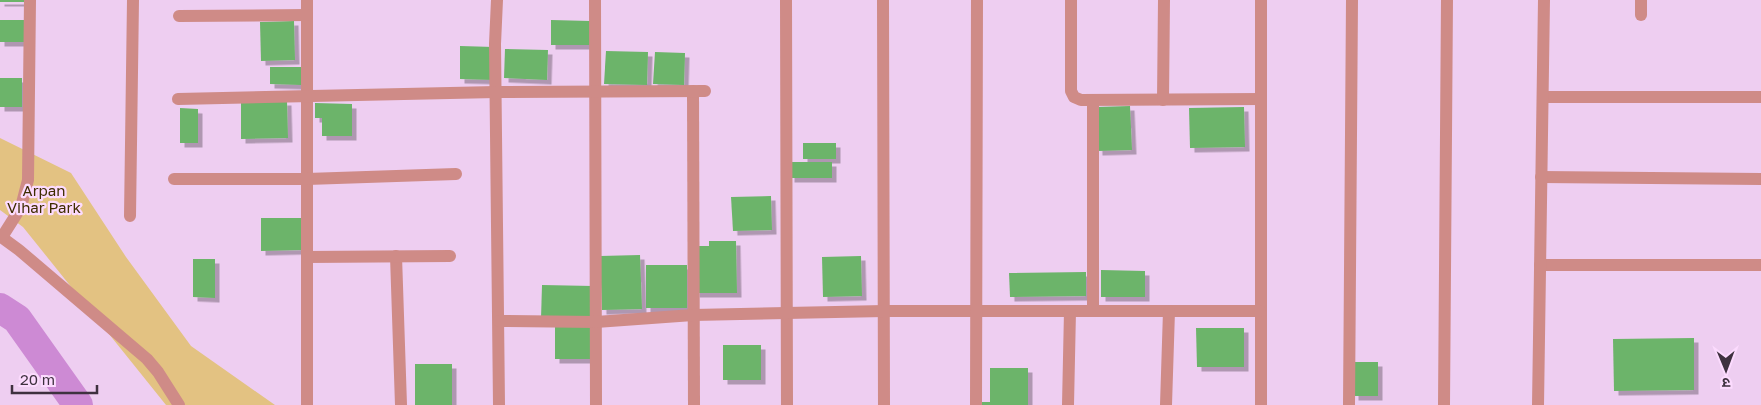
<svg xmlns="http://www.w3.org/2000/svg" width="1761" height="405" font-family="'Golos Text','Noto Sans Devanagari',sans-serif">
<style>
.green{fill:#e3c282}
.lines{fill:none;stroke-linecap:round;stroke-linejoin:round}
.canal{stroke:#cd8ad4;stroke-width:30}
.building{fill:#6cb46a;filter:url(#shadow)}
.minor{stroke:#cf8b87;stroke-width:12}
.labels{text-anchor:middle;dominant-baseline:central;stroke-width:4.5;stroke-linejoin:round;paint-order:stroke}
.park-label{font-size:15px;fill:#3e2c00;stroke:#fcdbfe}
</style>
<defs>
<filter id="shadow"><feDropShadow dx="4.5" dy="4.5" stdDeviation="0" flood-color="#0004"/></filter>
</defs>
<rect width="100%" height="100%" fill="#eecef1"/>
<!-- green -->
<path class="green" d="M0,138L71,173L126,257L191,346L275,405H166L23,227L0,210Z"/>
<g class="lines">
<!-- canal -->
<path class="canal" d="M0,308L17,319L78,405"/>
</g>
<!-- building -->
<g class="building">
<rect x="0" y="0" width="26" height="2"/>
<path d="M0,20H24L25,42H0Z"/>
<path d="M551,20L590,21V45H551Z"/>
<path d="M294,21L295,60L261,61L260,22Z"/>
<path d="M460,46L494,47V80L460,79Z"/>
<path d="M505,49L548,50L547,80L504,78Z"/>
<path d="M606,51L648,52L647,85L604,84Z"/>
<path d="M655,52L685,53L684,85L653,84Z"/>
<path d="M270,67H301V85L270,84Z"/>
<rect x="0" y="78" width="22" height="29"/>
<path d="M287,101L288,138L241,139V102Z"/>
<path d="M315,103L352,104V136H322V118H315Z"/>
<path d="M1130,106L1132,150L1098,151L1096,107Z"/>
<path d="M1244,107L1245,147L1190,148L1189,108Z"/>
<path d="M180,108L198,109V143H180Z"/>
<rect x="803" y="143" width="33" height="16"/>
<rect x="790" y="162" width="42" height="16"/>
<path d="M771,196L772,230L733,231L731,197Z"/>
<path d="M261,218H302V250L261,251Z"/>
<path d="M709,241H736L737,293H695L694,246H709Z"/>
<path d="M640,255L642,309L602,310L600,256Z"/>
<path d="M861,256L862,296L823,297L822,257Z"/>
<path d="M193,259H215V298L193,297Z"/>
<rect x="646" y="265" width="41" height="43"/>
<path d="M1101,270L1145,271V297H1101Z"/>
<path d="M1086,272V296L1010,297L1009,273Z"/>
<path d="M542,285L593,286L592,320L541,319Z"/>
<path d="M555,326H593L594,359H555Z"/>
<path d="M1196,328H1244V367H1197Z"/>
<path d="M1694,338V390L1614,391L1613,339Z"/>
<rect x="723" y="345" width="38" height="35"/>
<rect x="1354" y="362" width="24" height="34"/>
<rect x="415" y="364" width="37" height="41"/>
<path d="M990,368H1028V405H980V402H990Z"/>
</g>
<g class="lines">
<!-- minor -->
<g class="minor">
<path d="M307,0V405"/>
<path d="M497,0L495,44L499,405"/>
<path d="M595,0L596,405"/>
<path d="M786,0L787,405"/>
<path d="M883,0L884,405"/>
<path d="M1071,0V91L1074,97L1081,100L1261,99"/>
<path d="M1261,0V405"/>
<path d="M1641,0V15"/>
<path d="M179,16L307,15"/>
<path d="M693,91L694,405"/>
<path d="M1543,97H1761"/>
<path d="M178,99L496,92L705,91"/>
<path d="M1093,100V311"/>
<path d="M1163,100L1164,0"/>
<path d="M1541,177L1761,179"/>
<path d="M174,179H307L456,174"/>
<path d="M130,216L133,0"/>
<path d="M0,236L19,250L147,359L158,372L179,405"/>
<path d="M2,237L21,207L28,180L30,0"/>
<path d="M396,256L401,405"/>
<path d="M307,257L450,256"/>
<path d="M1540,265H1761"/>
<path d="M499,321L596,322L693,315L884,311H1260"/>
<path d="M976,405L977,0"/>
<path d="M1068,405L1070,311"/>
<path d="M1166,405L1169,311"/>
<path d="M1349,405L1352,0"/>
<path d="M1444,405L1447,0"/>
<path d="M1538,405L1544,0"/>
</g>
</g>
<g class="labels">
<!-- park labels -->
<g class="park-label">
<text x="44" y="190">Arpan<tspan x="44" dy="17">Vihar Park</tspan></text>
</g>
</g>
<!-- north arrow -->
<g transform="translate(1726 370) rotate(179)" stroke="#fcdbfe" stroke-width="4" paint-order="stroke">
<path d="M0-4L9 19L0 12L-9 19Z" fill="#3e313f"/>
<text y="-8" font-size="14" font-weight="bold" text-anchor="middle" fill="#3e313f">उ</text>
</g>
<!-- scale -->
<path d="M12 385v8h85v-8" fill="none" stroke="#3e313f" stroke-width="2.5"/>
<text x="20" y="385" font-size="15" fill="#3e313f" stroke="#fcdbfe" stroke-width="4" paint-order="stroke">20 m</text>
</svg>
